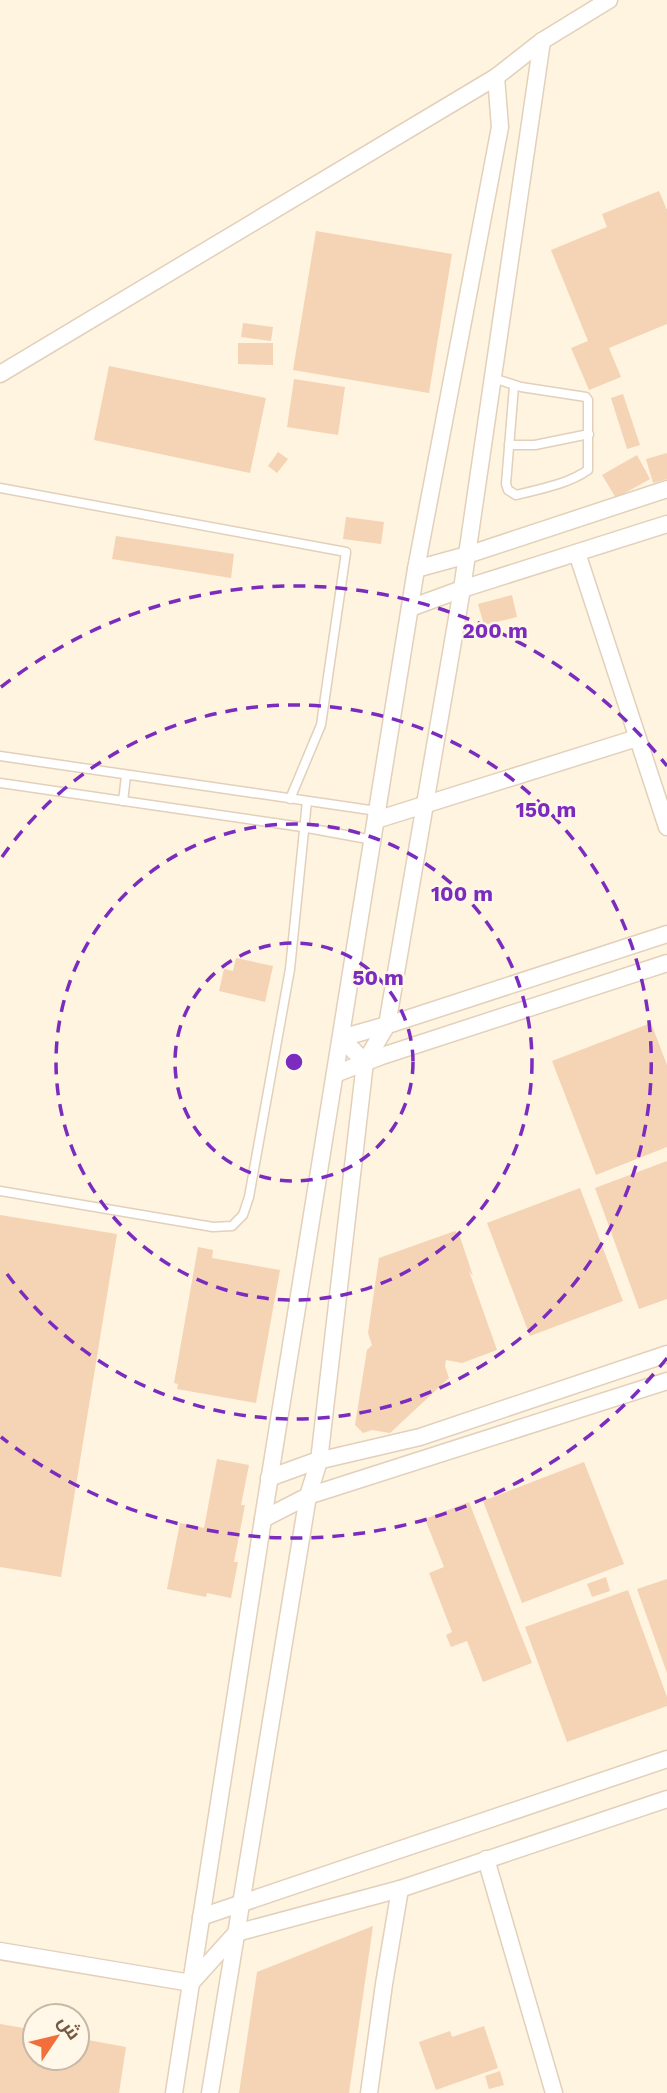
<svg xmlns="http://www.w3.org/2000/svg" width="667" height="2093" font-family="'Work Sans',Cairo,sans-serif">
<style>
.building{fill:#f5d3b5}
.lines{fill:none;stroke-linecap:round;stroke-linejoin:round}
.service-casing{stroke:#e2d0bb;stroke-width:11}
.minor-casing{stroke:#e2d0bb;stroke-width:19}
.service{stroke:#fff;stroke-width:8}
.minor{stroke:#fff;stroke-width:16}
.ring{fill:none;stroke:#7b2cbf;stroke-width:3.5;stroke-dasharray:12 9}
.centre{fill:#7b2cbf;stroke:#fff7e7;stroke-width:3.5}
.ring-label{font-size:21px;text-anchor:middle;font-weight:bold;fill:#7b2cbf;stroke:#fff7e7;stroke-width:5;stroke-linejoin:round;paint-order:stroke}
</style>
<rect width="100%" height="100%" fill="#fef4df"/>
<!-- building -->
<g class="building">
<path d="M659,191L667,210V324L609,348L621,377L589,390L571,348L588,341L551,250L607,227L602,214Z"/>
<path d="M316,231L452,254L429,393L293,370Z"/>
<path d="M243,323L273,327L271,341L241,337Z"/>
<path d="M238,343H273V365L238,364Z"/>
<path d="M109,366L266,398L250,473L94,440Z"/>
<path d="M294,379L345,387L338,435L287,427Z"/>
<path d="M623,394L640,445L627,449L611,398Z"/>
<path d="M278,452L288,459L277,473L268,466Z"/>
<path d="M667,453V479L653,483L646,459Z"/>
<path d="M637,455L650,479L616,498L602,475Z"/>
<path d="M346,517L384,522L381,544L343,539Z"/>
<path d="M116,536L234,554L231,578L112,559Z"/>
<path d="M512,595L517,617L484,625L478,604Z"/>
<path d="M236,958L273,966L265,1002L219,991L224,969L233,971Z"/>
<path d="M651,1023L667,1065V1147L596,1175L552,1061Z"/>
<path d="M667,1161V1299L639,1309L595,1188Z"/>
<path d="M580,1188L623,1301L530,1336L487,1223Z"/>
<path d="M0,1215L117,1234L61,1577L0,1567Z"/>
<path d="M455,1231L460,1237L473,1276L469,1271L497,1350L462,1363L446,1360L445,1366L449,1378L390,1433L372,1430L363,1433L355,1425L367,1350L372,1345L368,1333L379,1258Z"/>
<path d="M198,1247L213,1250L212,1258L280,1270L256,1403L177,1389L178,1384L174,1383Z"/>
<path d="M217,1459L249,1465L241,1505H245L234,1562H238L231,1598L207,1593L206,1597L167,1589L180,1523L204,1528Z"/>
<path d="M584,1462L624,1564L522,1603L483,1501Z"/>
<path d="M469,1502L532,1663L483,1682L467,1641L451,1647L446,1635L452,1632L429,1573L444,1567L425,1519Z"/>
<path d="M606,1577L610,1591L592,1597L587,1584Z"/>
<path d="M667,1579V1673L637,1589Z"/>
<path d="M628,1590L667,1697V1706L567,1742L525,1627Z"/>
<path d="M373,1926L349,2093H239L257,1972Z"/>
<path d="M0,2024L35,2030V2058H77V2038L126,2047L119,2093H0Z"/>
<path d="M484,2026L498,2068L436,2090L419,2042L450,2031L452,2037Z"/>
<path d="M500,2071L504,2085L489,2089L485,2076Z"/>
</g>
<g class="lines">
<defs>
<g id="service">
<path d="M493,378L521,387L586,397L588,400V470C568,484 540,489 516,495L508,490L506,484L514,386"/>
<path d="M509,445H535L589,434"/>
<path d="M0,488L346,552L321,725L290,799"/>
<path d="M0,756L377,811"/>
<path d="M0,783L302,827L373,840"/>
<path d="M123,801L126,776"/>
<path d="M0,1191L213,1227L232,1226L243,1215L249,1197L290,969L307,801"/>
</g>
<g id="minor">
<path d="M0,374L496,77L542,41L609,0"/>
<path d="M577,553L667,827"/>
<path d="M416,569L467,555L667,489"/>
<path d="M410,608L462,589L667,524"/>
<path d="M376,820L637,738"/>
<path d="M365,1062L341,1038L394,1023L667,934"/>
<path d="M335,1074L382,1056L667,963"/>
<path d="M269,1478L313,1462L420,1437L667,1354"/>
<path d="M263,1519L308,1496L667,1381"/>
<path d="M486,1859L554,2093"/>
<path d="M201,1917L667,1759"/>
<path d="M0,1951L191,1983L236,1933L400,1889L667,1799"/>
<path d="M174,2093L263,1519L416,569L500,127L496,77"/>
<path d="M210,2093L308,1496L319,1461L365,1062L387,1025L462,589L542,41"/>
<path d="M369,2093L384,1984L400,1889"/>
</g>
</defs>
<!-- service casing -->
<use href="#service" class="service-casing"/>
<!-- minor casing -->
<use href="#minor" class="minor-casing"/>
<!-- service -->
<use href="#service" class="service"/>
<!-- minor -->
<use href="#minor" class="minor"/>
</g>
<!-- distance rings -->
<g class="ring">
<circle cx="294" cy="1062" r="119"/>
<circle cx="294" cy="1062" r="238"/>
<path d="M2 857A357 357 0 1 1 2 1267"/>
<path d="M667 1358A476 476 0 0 1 1 1437M1 687A476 476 0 0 1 667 766"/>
</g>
<circle cx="294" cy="1062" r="10" class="centre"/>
<g class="ring-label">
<text x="495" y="638">200 m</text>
<text x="546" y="817">150 m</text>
<text x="462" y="901">100 m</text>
<text x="378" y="985">50 m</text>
</g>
<!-- north arrow -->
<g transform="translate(56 2037) rotate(55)"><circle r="33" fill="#fff7e7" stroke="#c8b8a6" stroke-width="2"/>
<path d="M0-5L12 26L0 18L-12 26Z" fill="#f26f3b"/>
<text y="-10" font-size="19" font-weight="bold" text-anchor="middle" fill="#765a45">ش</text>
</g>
</svg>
